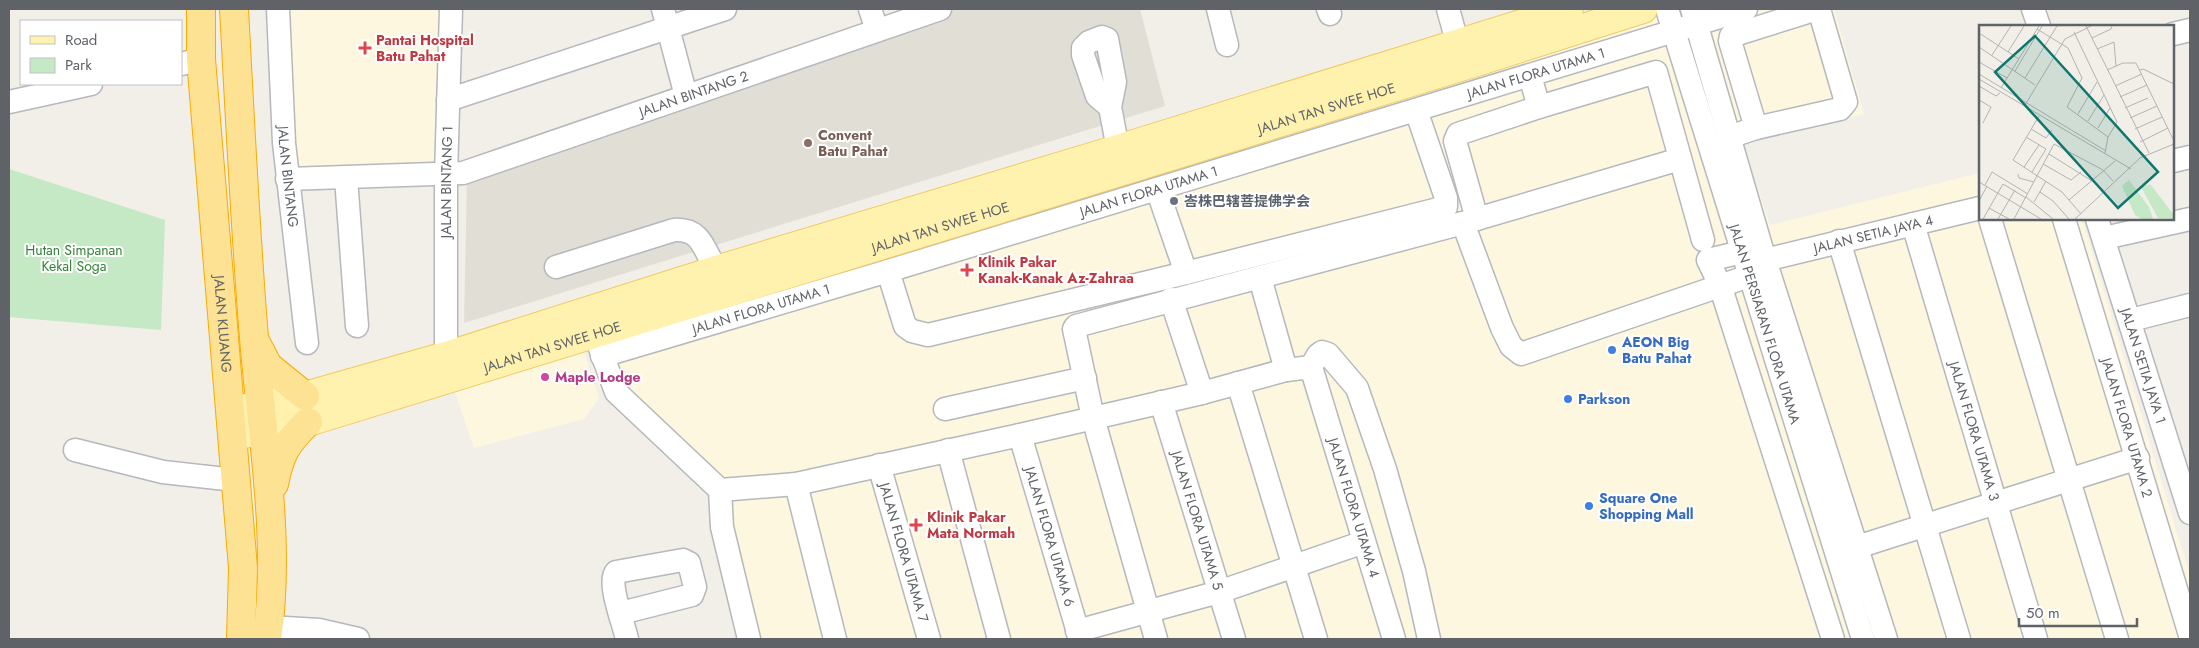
<svg xmlns="http://www.w3.org/2000/svg" width="2199" height="648" font-family="Jost,'Noto Sans SC',sans-serif">
<style>
.commercial{fill:#fef7e0}
.education{fill:#e1ded6}
.green{fill:#c5e8c5}
.lines{fill:none;stroke-linecap:round;stroke-linejoin:round}
.minor-casing{stroke:#b5b8bc;stroke-width:25}
.major-casing{stroke:#f2c960;stroke-width:30}
.highway-casing{stroke:#f9ab00;stroke-width:30}
.minor{stroke:#fff;stroke-width:22}
.major{stroke:#fff2af;stroke-width:28}
.highway{stroke:#fde293;stroke-width:28}
.health-dot{fill:#e0444e;stroke:#fff;stroke-width:2}
.education-dot{fill:#8d6e63;stroke:#fff;stroke-width:2}
.worship-dot{fill:#6b7280;stroke:#fff;stroke-width:2}
.shop-dot{fill:#3f7fe0;stroke:#fff;stroke-width:2}
.hotel-dot{fill:#d1479c;stroke:#fff;stroke-width:2}
.labels{text-anchor:middle;dominant-baseline:central;stroke-width:4;stroke-linejoin:round;paint-order:stroke}
.health-label{font-size:14px;font-weight:bold;fill:#be3a42;stroke:#fff;text-anchor:start}
.street-label{font-size:14px;fill:#5f6368;stroke:#fff}
.education-label{font-size:14px;font-weight:bold;fill:#785e54;stroke:#fff;text-anchor:start}
.worship-label{font-size:14px;font-weight:bold;fill:#5b616d;stroke:#fff;text-anchor:start}
.park-label{font-size:14px;fill:#348238;stroke:#fff}
.shop-label{font-size:14px;font-weight:bold;fill:#366cbe;stroke:#fff;text-anchor:start}
.hotel-label{font-size:14px;font-weight:bold;fill:#b23c85;stroke:#fff;text-anchor:start}
.inset-road{fill:none;stroke:#b3b3b1;stroke-width:1}
.view{fill:#0f766e;fill-opacity:0.15;stroke:#0f766e;stroke-width:2.5}
.inset-edge{fill:none;stroke:#5f6368;stroke-width:2.5}
</style>
<rect width="100%" height="100%" fill="#f1efe8"/>
<!-- commercial -->
<g class="commercial">
<path d="M273,9H458L451,180L282,186Z"/>
<path d="M1669,9H1834L1864,114L1742,143L1770,225L1980,173V219H2082L2190,576V639H742L705,482L599,387L583,339Z"/>
<path d="M582,345L599,398L584,419L474,448L453,386Z"/>
</g>
<!-- education -->
<path class="education" d="M948,9H1140L1165,106L464,323L467,180Z"/>
<!-- green -->
<path class="green" d="M9,169L165,220L161,330L9,317Z"/>
<g class="lines">
<defs>
<g id="minor">
<path id="s1" d="M278,9L284,143L307,343"/>
<path d="M663,9L686,96"/>
<path d="M870,9L877,30"/>
<path d="M1218,9L1227,45"/>
<path d="M1328,9L1330,14"/>
<path d="M1448,9L1458,45"/>
<path id="s2" d="M1667,9L1863,639"/>
<path d="M1692,9L1765,260L1886,639"/>
<path d="M2033,9L2039,26"/>
<path d="M2173,34L2190,30"/>
<path d="M181,64L201,59"/>
<path d="M1530,76L1539,107L1656,72L1703,240"/>
<path d="M448,100L725,9"/>
<path d="M9,102L91,84"/>
<path d="M1110,107L1097,96L1083,55V48L1089,42L1102,37L1107,39L1115,82L1110,107L1118,149"/>
<path d="M1756,128L1730,41L1731,36L1817,9"/>
<path d="M1729,137L1756,128L1840,109L1846,102L1819,9"/>
<path d="M2173,161L2190,157"/>
<path d="M346,178L357,326"/>
<path id="s3" d="M287,179L463,173L940,9"/>
<path d="M1157,189L1186,273"/>
<path d="M1477,219L1455,141L1458,134L1539,107"/>
<path d="M1990,219L2117,639"/>
<path id="s4" d="M2064,219L2190,635"/>
<path id="s5" d="M2097,219L2190,513"/>
<path id="s6" d="M1463,223L1502,328L1511,346L1521,354L1749,276L1765,260L1980,208"/>
<path id="s7" d="M1913,224L2036,639"/>
<path d="M2104,238L2190,219"/>
<path d="M1839,241L1959,639"/>
<path d="M1755,257L1742,252L1708,260L1720,285L1833,639"/>
<path d="M556,267L674,230C701,228 704,249 716,270"/>
<path d="M888,271L905,326L912,331L928,335L1186,273L1446,207V198L1416,110"/>
<path d="M1260,278L1286,370"/>
<path d="M1171,299L1202,393"/>
<path d="M2131,320L2190,305"/>
<path d="M598,343L616,392L720,490"/>
<path id="s8" d="M446,356V175L451,9"/>
<path id="s9" d="M602,356L888,271L1746,9"/>
<path d="M1311,367L1318,355L1322,352L1328,354L1357,388L1385,469L1414,571L1429,639"/>
<path d="M1238,383L1316,639"/>
<path id="s10" d="M1161,402L1234,639"/>
<path d="M945,409L1085,378"/>
<path id="s11" d="M1020,435L1080,639"/>
<path d="M75,450L163,472L235,480"/>
<path d="M948,450L999,639"/>
<path id="s12" d="M879,465L929,639"/>
<path d="M796,484L835,639"/>
<path d="M1857,547L2138,458"/>
<path d="M621,613L692,595L695,587L689,563L683,560L616,572C607,582 624,625 627,639"/>
<path d="M269,627L319,630L358,639"/>
<path d="M1077,631L1219,592L1364,542"/>
<path id="s13" d="M749,639L722,527L720,490L796,484L1020,435L1202,393L1286,370L1311,367L1394,639"/>
<path d="M1156,639L1093,418L1074,329L1076,326L1463,223L1680,159"/>
</g>
<g id="major">
<path d="M231,411L305,396L446,356L716,270L1118,149L1569,9"/>
<path id="s14" d="M233,436L308,422L1470,64L1643,9"/>
</g>
<g id="highway">
<path id="s15" d="M201,9V59L243,568L241,639"/>
<path d="M234,9C240,118 245,228 254,338C262,438 281,539 267,639"/>
<path d="M256,343L268,366L305,396"/>
<path d="M274,484C280,454 286,443 308,422"/>
</g>
</defs>
<!-- minor casing -->
<use href="#minor" class="minor-casing"/>
<!-- major casing -->
<use href="#major" class="major-casing"/>
<!-- highway casing -->
<use href="#highway" class="highway-casing"/>
<!-- minor -->
<use href="#minor" class="minor"/>
<!-- major -->
<use href="#major" class="major"/>
<!-- highway -->
<use href="#highway" class="highway"/>
</g>
<!-- markers -->
<g class="health-dot">
<path d="M362.5 40.5h5v5h5v5h-5v5h-5v-5h-5v-5h5z"/>
<path d="M964.5 262.5h5v5h5v5h-5v5h-5v-5h-5v-5h5z"/>
<path d="M913.5 517.5h5v5h5v5h-5v5h-5v-5h-5v-5h5z"/>
</g>
<circle class="education-dot" cx="808" cy="143" r="5"/>
<circle class="worship-dot" cx="1174" cy="201" r="5"/>
<g class="shop-dot">
<circle cx="1612" cy="350" r="5"/>
<circle cx="1568" cy="399" r="5"/>
<circle cx="1589" cy="506" r="5"/>
</g>
<circle class="hotel-dot" cx="545" cy="377" r="5"/>
<g class="labels">
<!-- health labels -->
<g class="health-label">
<text x="376" y="40">Pantai Hospital<tspan x="376" dy="16">Batu Pahat</tspan></text>
<text x="978" y="262">Klinik Pakar<tspan x="978" dy="16">Kanak-Kanak Az-Zahraa</tspan></text>
<text x="927" y="517">Klinik Pakar<tspan x="927" dy="16">Mata Normah</tspan></text>
</g>
<!-- street labels -->
<g class="street-label">
<text stroke="none"><textPath href="#s9" startOffset="976">JALAN FLORA UTAMA 1</textPath></text>
<text stroke="none"><textPath href="#s3" startOffset="420">JALAN BINTANG 2</textPath></text>
<text stroke="none"><textPath href="#s14" startOffset="1142">JALAN TAN SWEE HOE</textPath></text>
<text stroke="none"><textPath href="#s1" startOffset="168">JALAN BINTANG</textPath></text>
<text stroke="none"><textPath href="#s8" startOffset="174">JALAN BINTANG 1</textPath></text>
<text stroke="none"><textPath href="#s9" startOffset="571">JALAN FLORA UTAMA 1</textPath></text>
<text stroke="none"><textPath href="#s14" startOffset="738">JALAN TAN SWEE HOE</textPath></text>
<text stroke="none"><textPath href="#s6" startOffset="520">JALAN SETIA JAYA 4</textPath></text>
<text stroke="none"><textPath href="#s9" startOffset="166">JALAN FLORA UTAMA 1</textPath></text>
<text stroke="none"><textPath href="#s15" startOffset="316">JALAN KLUANG</textPath></text>
<text stroke="none"><textPath href="#s2" startOffset="330">JALAN PERSIARAN FLORA UTAMA</textPath></text>
<text stroke="none"><textPath href="#s14" startOffset="332">JALAN TAN SWEE HOE</textPath></text>
<text stroke="none"><textPath href="#s5" startOffset="154">JALAN SETIA JAYA 1</textPath></text>
<text stroke="none"><textPath href="#s4" startOffset="218">JALAN FLORA UTAMA 2</textPath></text>
<text stroke="none"><textPath href="#s7" startOffset="216">JALAN FLORA UTAMA 3</textPath></text>
<text stroke="none"><textPath href="#s13" startOffset="904">JALAN FLORA UTAMA 4</textPath></text>
<text stroke="none"><textPath href="#s10" startOffset="124">JALAN FLORA UTAMA 5</textPath></text>
<text stroke="none"><textPath href="#s11" startOffset="106">JALAN FLORA UTAMA 6</textPath></text>
<text stroke="none"><textPath href="#s12" startOffset="91">JALAN FLORA UTAMA 7</textPath></text>
</g>
<!-- education labels -->
<g class="education-label">
<text x="818" y="135">Convent<tspan x="818" dy="16">Batu Pahat</tspan></text>
</g>
<!-- worship labels -->
<g class="worship-label">
<text x="1184" y="201">峇株巴辖菩提佛学会</text>
</g>
<!-- park labels -->
<g class="park-label">
<text x="74" y="250">Hutan Simpanan<tspan x="74" dy="16">Kekal Soga</tspan></text>
</g>
<!-- shop labels -->
<g class="shop-label">
<text x="1622" y="342">AEON Big<tspan x="1622" dy="16">Batu Pahat</tspan></text>
<text x="1578" y="399">Parkson</text>
<text x="1599" y="498">Square One<tspan x="1599" dy="16">Shopping Mall</tspan></text>
</g>
<!-- hotel labels -->
<g class="hotel-label">
<text x="555" y="377">Maple Lodge</text>
</g>
</g>
<!-- overview -->
<g transform="translate(1979 25)">
<rect width="195" height="195" fill="#f1efe8"/>
<path d="M150,155L170,182L174,194H162L156,190L143,161ZM171,159L195,190V194L179,193L162,162Z" fill="#c5e8c5"/>
<path class="inset-road" d="M107,1L170,128M58,4L89,23L103,53L88,82L129,112L138,97L95,7M0,8L40,34M113,13L132,4L133,1M0,22L56,60M118,24L135,17L137,41M29,27L45,1M13,30L32,1M0,37L28,53M128,45L144,38H157L194,114M161,45L164,44L195,59M36,46L63,1M0,49L127,126M46,53L78,1M0,54L152,144M0,61L17,71L21,68M136,61L163,49M22,63L60,1M141,72L168,60M0,75L12,82L4,98M46,80L86,14L112,1M146,83L169,73M99,89L118,57M60,91L34,135L83,167L102,189M151,93L178,81M109,96L125,70M119,103L131,83M52,104L67,113L73,105M156,104L183,92M47,112L67,124L53,147M161,117L189,103M126,128L129,112M70,129L113,156M64,139L92,155L102,147M45,142L60,120M39,149L40,153L55,157M0,157L62,194M6,160L13,147L49,169M61,167L74,176L90,194M47,172L74,194M90,175L136,136M0,176L8,161M55,177L67,156M10,183L30,194M4,194L24,159L47,173M19,194L36,165M35,194L75,119L124,145L134,156M96,194L161,133L195,119"/>
<path class="view" d="M56,11L179,147L139,183L16,47Z"/>
<rect width="195" height="195" class="inset-edge"/>
</g>
<!-- border -->
<rect width="2199" height="648" fill="none" stroke="#5f6368" stroke-width="20"/>
<!-- legend -->
<rect x="20" y="20" width="162" height="65" fill="#ffffff" stroke="#bfc1c3"/>
<rect x="30" y="36" width="25" height="8" fill="#fff2af" stroke="#bfc1c3"/>
<text x="65" y="45" font-size="15" fill="#5f6368">Road</text>
<rect x="30" y="58" width="25" height="15" fill="#c5e8c5" stroke="#bfc1c3"/>
<text x="65" y="70" font-size="15" fill="#5f6368">Park</text>
<!-- scale -->
<path d="M2019 618v8h118v-8" fill="none" stroke="#5f6368" stroke-width="2.5"/>
<text x="2026" y="618" font-size="15" fill="#5f6368" stroke="#ffffff" stroke-width="4" paint-order="stroke">50 m</text>
</svg>
